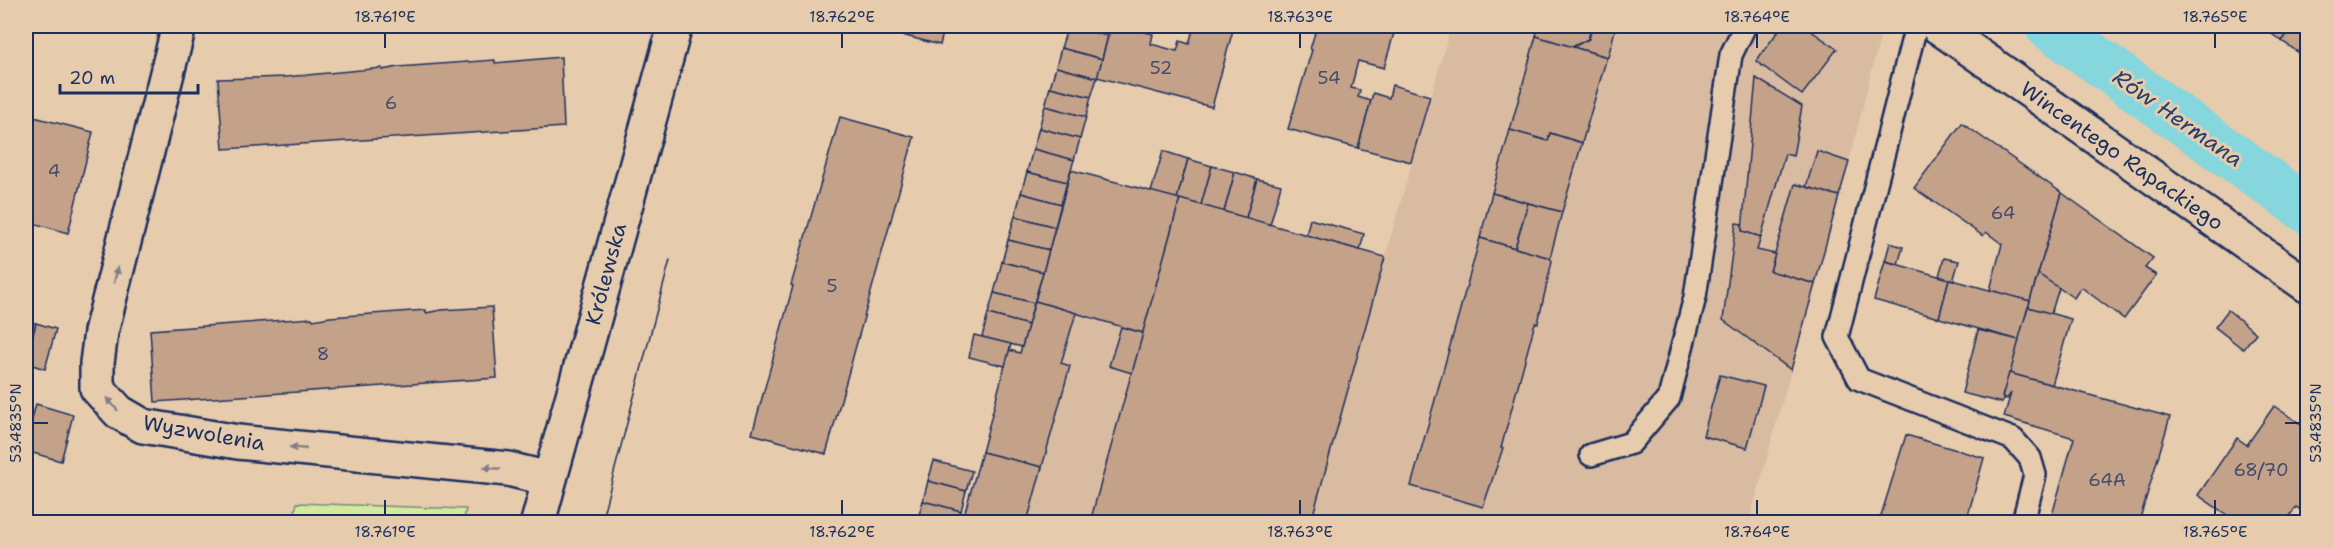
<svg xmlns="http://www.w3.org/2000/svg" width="2333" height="548" font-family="'Shantell Sans',sans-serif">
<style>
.built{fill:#d8bba1}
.green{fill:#d3e99e;stroke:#778c7e;stroke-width:1.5}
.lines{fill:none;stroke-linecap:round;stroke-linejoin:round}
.canal{stroke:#85d6dd;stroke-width:48}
.building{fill:#c4a189;stroke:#1b2f5e;stroke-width:1.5}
.service-casing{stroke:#1b2f5e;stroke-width:26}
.minor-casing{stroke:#1b2f5e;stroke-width:38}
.tertiary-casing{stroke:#1b2f5e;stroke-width:38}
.service{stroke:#e6cbad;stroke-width:21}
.minor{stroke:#e6cbad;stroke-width:33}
.tertiary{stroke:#e6cbad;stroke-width:33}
.tram{stroke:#1b2f5e;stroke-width:1.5}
.oneway{fill:#807d86}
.ticks{fill:none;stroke:#1b2f5e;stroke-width:2}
.labels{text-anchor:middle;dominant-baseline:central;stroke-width:6;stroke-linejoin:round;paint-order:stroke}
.number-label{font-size:18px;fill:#454c69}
.street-label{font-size:21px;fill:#1b2f5e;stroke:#e6cbad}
.water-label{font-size:22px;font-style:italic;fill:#26406b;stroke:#e6cbad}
.neatline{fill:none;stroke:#1b2f5e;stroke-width:2}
.ticks-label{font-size:15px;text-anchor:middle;fill:#1b2f5e}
</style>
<rect width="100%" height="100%" fill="#e6cbad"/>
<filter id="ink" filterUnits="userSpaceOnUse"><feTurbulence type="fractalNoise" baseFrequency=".0167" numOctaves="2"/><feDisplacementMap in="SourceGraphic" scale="12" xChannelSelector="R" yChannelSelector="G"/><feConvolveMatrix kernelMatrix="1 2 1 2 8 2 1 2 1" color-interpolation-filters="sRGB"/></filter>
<g filter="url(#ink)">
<!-- built -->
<path class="built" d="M1451,26H1863L1880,37L1849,162L1749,522H962L982,452L1020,353L1071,170L1385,257Z"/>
<!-- green -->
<path class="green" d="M297,503L466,509L463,522H292Z"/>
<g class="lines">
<!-- canal -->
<path class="canal" d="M2049,26L2308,210"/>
</g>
<!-- building -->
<g class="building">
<path d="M868,26H945L940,45Z"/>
<path d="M1068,26L1108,36L1102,59L1061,48Z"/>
<path d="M1069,26H1111L1108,36Z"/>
<path d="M1111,26H1147L1145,32L1153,34L1151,44L1177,51L1180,41L1189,44L1194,26H1192H1234L1212,107L1097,77Z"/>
<path d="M1317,26H1396L1384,68L1358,61L1351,88L1360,90L1358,97L1371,101L1358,148L1288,129L1312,50L1310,49Z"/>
<path d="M1539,26H1592L1588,39L1572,47L1536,36Z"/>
<path d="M1592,26H1616L1608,57L1573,47L1589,39Z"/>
<path d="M1782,26H1804L1837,49L1802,95L1756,61Z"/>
<path d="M2260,26H2294L2282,41Z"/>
<path d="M2294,26H2308V59L2282,41Z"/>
<path d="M1536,36L1607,57L1582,143L1550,133L1548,141L1510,130Z"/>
<path d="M1061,48L1102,59L1097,78L1056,67Z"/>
<path d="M561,57L564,127L223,149L218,79L285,77L382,68V70L398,67L495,60V63Z"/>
<path d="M1056,67L1097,78L1091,97L1050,87Z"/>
<path d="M1756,78L1802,106L1793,156L1785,154L1761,237L1742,231Z"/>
<path d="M1392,85L1430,96L1411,162L1358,148L1373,93L1389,98Z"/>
<path d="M1050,87L1091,97L1086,117L1045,106Z"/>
<path d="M1045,106L1086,117L1080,139L1039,128Z"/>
<path d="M26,115L93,132L68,233L26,221Z"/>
<path d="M840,117L914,137L826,454L752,434L793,286L791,285Z"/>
<path d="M1962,123L2062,193L2030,301L1990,290L2002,244L1986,232L1983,236L1914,188Z"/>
<path d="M1039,128L1080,139L1074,160L1033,149Z"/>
<path d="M1510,130L1548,141L1550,133L1582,143L1562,212L1492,193Z"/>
<path d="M1033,149L1074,160L1067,182L1027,172Z"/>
<path d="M1163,151L1188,159L1177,199L1151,192Z"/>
<path d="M1817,151L1849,162L1839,196L1806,187Z"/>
<path d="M1188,159L1212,166L1201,205L1177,199Z"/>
<path d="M1212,166L1235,172L1224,212L1201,205Z"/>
<path d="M1071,170L1180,199L1143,333L1035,301Z"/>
<path d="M1027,172L1067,182L1061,204L1021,193Z"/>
<path d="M1235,172L1257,179L1246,218L1224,212Z"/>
<path d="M1257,179L1281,185L1270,225L1246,218Z"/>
<path d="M1795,184L1839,196L1815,284L1770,271Z"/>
<path d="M1021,193L1061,204L1055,227L1015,216Z"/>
<path d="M1492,193L1528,203L1515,248L1480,238Z"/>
<path d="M2062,193L2153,258L2145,268L2156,275L2124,319L2081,287L2074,298L2038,274Z"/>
<path d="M1180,199L1385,257L1311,522H1090Z"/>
<path d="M1528,203L1562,212L1550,258L1515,248Z"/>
<path d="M1015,216L1055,227L1049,250L1008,240Z"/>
<path d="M1310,219L1364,234L1360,250L1306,235Z"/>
<path d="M1736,223L1742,224V231L1761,237L1757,250L1775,254L1770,271L1815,284L1791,370L1723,320Z"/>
<path d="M1480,238L1550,258L1552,261L1538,323H1535L1501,448H1503L1483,507L1411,486Z"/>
<path d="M1008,240L1049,250L1043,272L1002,262Z"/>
<path d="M1890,243L1903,247L1898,264L1885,261Z"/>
<path d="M1944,258L1959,261L1953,281L1939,276Z"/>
<path d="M1885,261L1949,279L1939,318L1874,300Z"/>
<path d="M1002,262L1043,272L1034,303L994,293Z"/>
<path d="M2038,274L2059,288L2051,314L2028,307Z"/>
<path d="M1949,279L2030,301L2019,340L1939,318Z"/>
<path d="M994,293L1034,303L1028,325L988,314Z"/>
<path d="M1035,301L1076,313L1061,363L1070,366L1042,467L982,452L1009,350L1020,353Z"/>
<path d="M492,307L497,378L155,402L150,330L312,318L313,320L330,317L426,310V313L441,310Z"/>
<path d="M2028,307L2071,319L2052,385L2009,373Z"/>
<path d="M2228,310L2256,333L2243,349L2215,327Z"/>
<path d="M988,314L1028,325L1022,347L982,337Z"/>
<path d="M26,321L36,323L26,363Z"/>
<path d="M36,323L56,329L45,369L26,363Z"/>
<path d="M1121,327L1143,333L1132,373L1109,366Z"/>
<path d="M1978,330L2019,340L2002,403L1962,393Z"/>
<path d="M974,335L1011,344L1005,366L969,357Z"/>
<path d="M2009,373L2170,417L2139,522H2050L2074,438L2004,417L2011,393L2007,399L2002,397Z"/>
<path d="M1720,375L1764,386L1747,448L1703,436Z"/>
<path d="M36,404L73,415L61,461L26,451V442Z"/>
<path d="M2274,406L2308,429V505L2303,511L2296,507L2286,522H2237L2198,495L2237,438L2247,445Z"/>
<path d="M1906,435L1984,458L1966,522H1879Z"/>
<path d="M26,451L32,453L26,476Z"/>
<path d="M982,452L1042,467L1027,522H962Z"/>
<path d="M934,461L972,471L966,491L928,481Z"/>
<path d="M928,481L966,491L961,511L923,501Z"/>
<path d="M923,501L961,511L958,522H917Z"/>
</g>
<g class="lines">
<defs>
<g id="service">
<path d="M1916,26L1837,337L1859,379L2013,439L2030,458L2035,475L2023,522"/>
<path d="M1591,455L1631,443L1669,398L1695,297L1731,55L1745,26"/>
</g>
<g id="minor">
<path d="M179,26L101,332L97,363V388L119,412L143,426L238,442L508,469L549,479"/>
<path d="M1937,26L2308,286"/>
</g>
<path id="tertiary" d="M538,522L675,26"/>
</defs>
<!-- service casing -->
<use href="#service" class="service-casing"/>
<!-- minor casing -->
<use href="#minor" class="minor-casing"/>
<!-- tertiary casing -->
<use href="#tertiary" class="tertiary-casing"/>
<!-- service -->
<use href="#service" class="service"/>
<!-- minor -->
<use href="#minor" class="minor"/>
<!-- tertiary -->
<use href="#tertiary" class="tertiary"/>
<!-- tram -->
<path class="tram" d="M601,522L670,260"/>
</g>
<!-- one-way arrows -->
<defs><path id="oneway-solid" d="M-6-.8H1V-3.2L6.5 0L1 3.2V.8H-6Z" transform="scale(1.5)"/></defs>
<g class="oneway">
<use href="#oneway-solid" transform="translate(116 275) rotate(-76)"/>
<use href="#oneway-solid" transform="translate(112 404) rotate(-132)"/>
<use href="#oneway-solid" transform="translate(298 448) rotate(-174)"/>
<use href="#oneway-solid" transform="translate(492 468) rotate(-174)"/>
</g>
</g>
<!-- ticks -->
<path class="ticks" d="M385,33V48M842,33V48M1300,33V48M1757,33V48M2215,33V48M33,423H48M2285,423H2300M385,500V515M842,500V515M1300,500V515M1757,500V515M2215,500V515"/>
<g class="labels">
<!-- number labels -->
<g class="number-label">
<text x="1161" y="68">52</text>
<text x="1329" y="78">54</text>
<text x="391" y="103">6</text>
<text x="54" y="171">4</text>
<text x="2003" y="213">64</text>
<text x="832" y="286">5</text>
<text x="323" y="354">8</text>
<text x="2261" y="470">68/70</text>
<text x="2107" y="480">64A</text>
</g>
<!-- street labels -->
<g class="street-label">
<text transform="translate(2122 156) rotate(35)">Wincentego Rapackiego</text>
<text transform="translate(606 274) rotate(-75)">Królewska</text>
<text transform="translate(204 433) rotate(10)">Wyzwolenia</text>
</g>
<!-- water labels -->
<g class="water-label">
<text transform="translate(2178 118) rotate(35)">Rów Hermana</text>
</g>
</g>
<!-- margin -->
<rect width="2333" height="548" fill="none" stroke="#e6cbad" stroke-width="66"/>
<!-- scale -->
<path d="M60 84v9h138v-9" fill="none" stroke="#1b2f5e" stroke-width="3"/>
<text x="69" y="84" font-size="18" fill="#1b2f5e" stroke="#e6cbad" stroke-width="4.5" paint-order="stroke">20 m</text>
<rect x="33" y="33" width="2267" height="482" class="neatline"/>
<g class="ticks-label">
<text x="385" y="22">18.761°E</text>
<text x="842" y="22">18.762°E</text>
<text x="1300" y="22">18.763°E</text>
<text x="1757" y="22">18.764°E</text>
<text x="2215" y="22">18.765°E</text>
<text transform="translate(16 423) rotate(-90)" y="5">53.4835°N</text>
<text transform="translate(2316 423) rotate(-90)" y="5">53.4835°N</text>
<text x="385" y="537">18.761°E</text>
<text x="842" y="537">18.762°E</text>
<text x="1300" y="537">18.763°E</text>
<text x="1757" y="537">18.764°E</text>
<text x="2215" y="537">18.765°E</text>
</g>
</svg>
